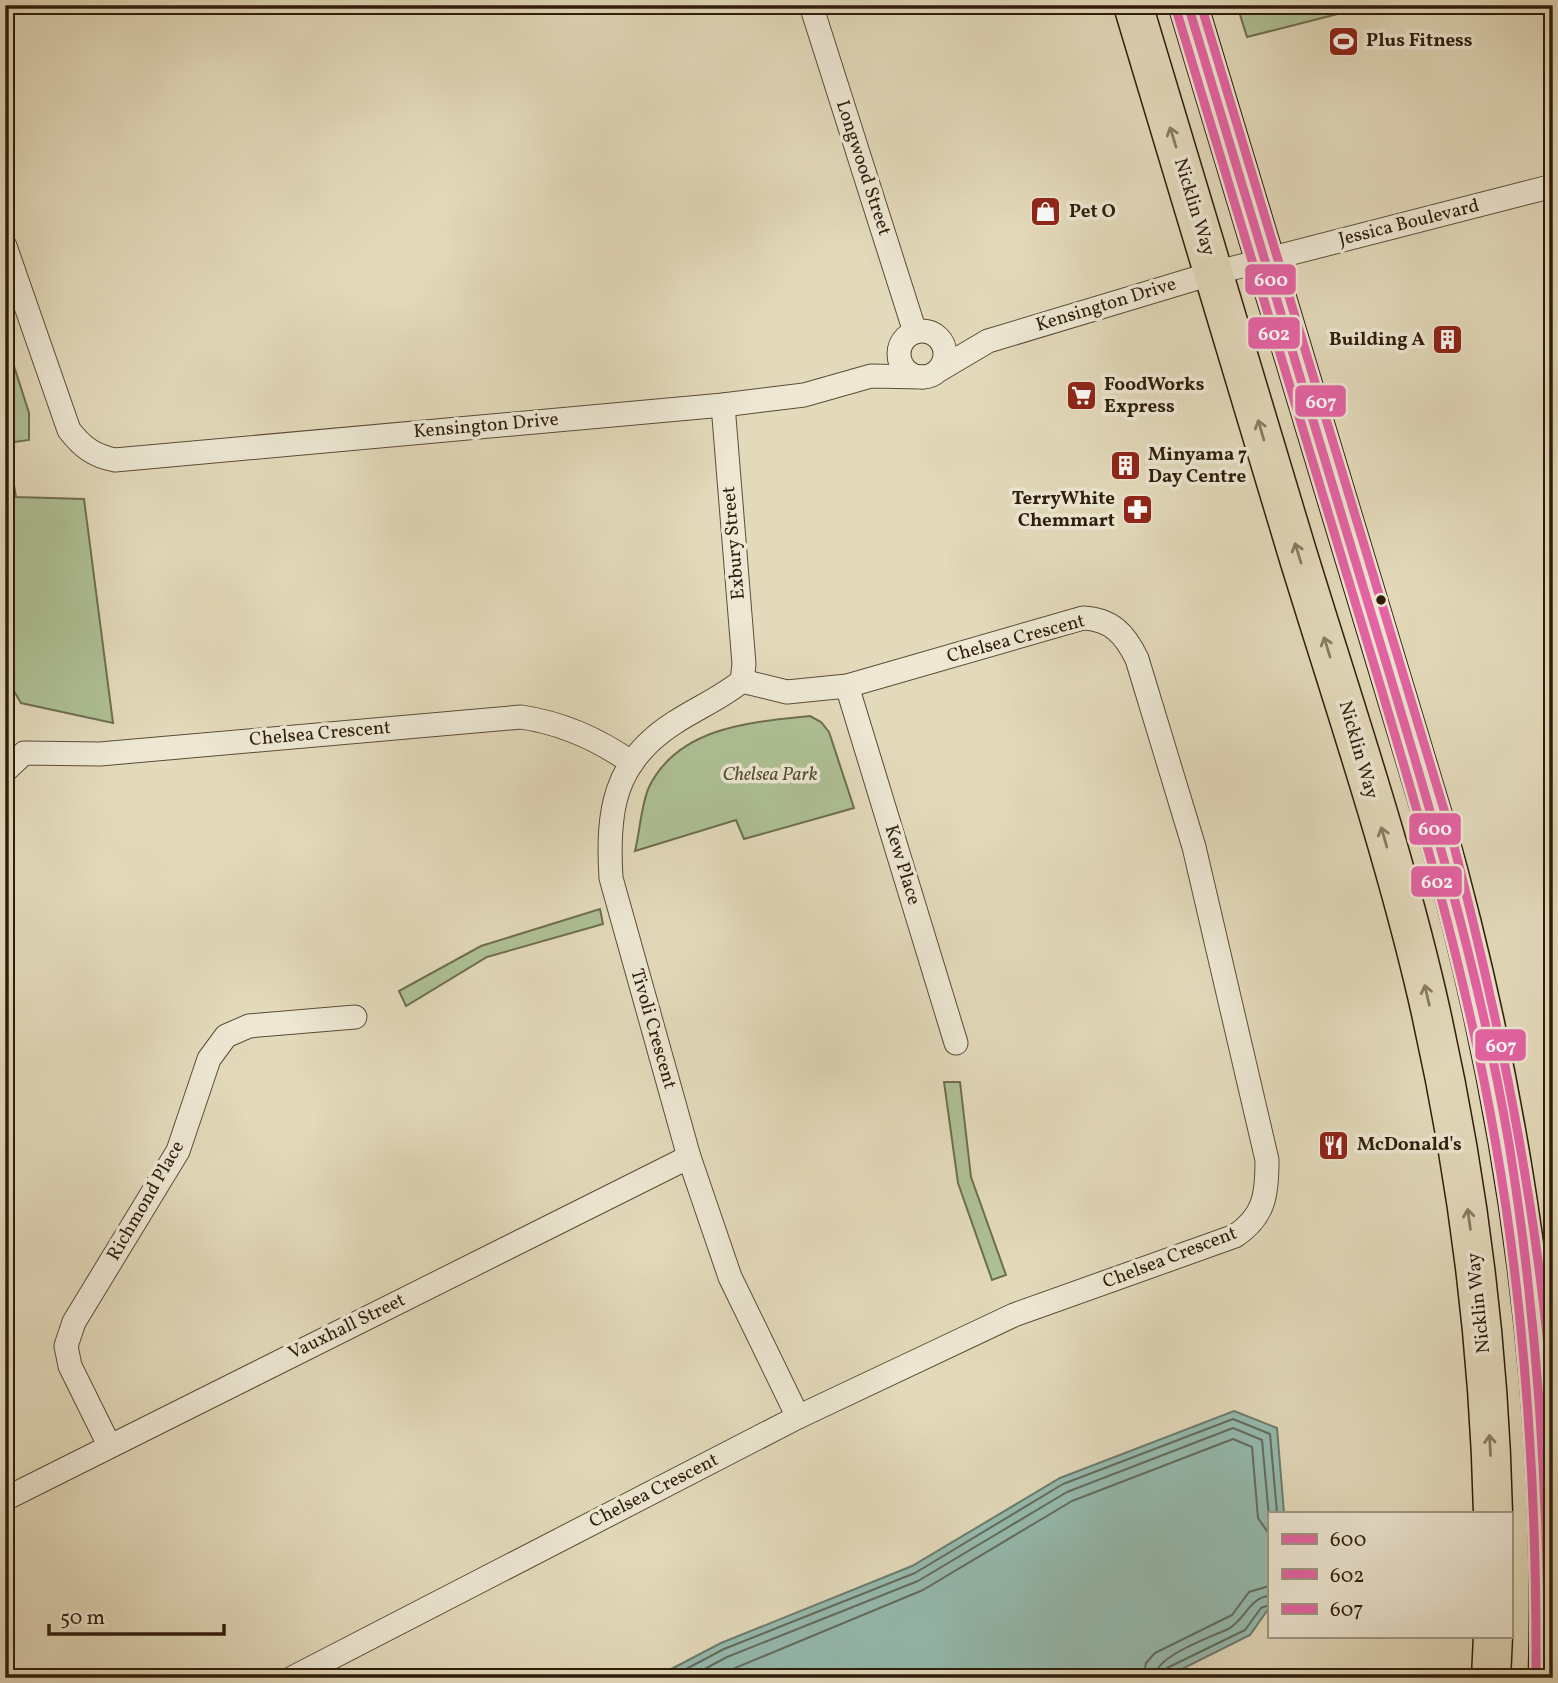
<svg xmlns="http://www.w3.org/2000/svg" width="1558" height="1683" font-family="Vollkorn,serif">
<style>
.green{fill:#aec195;stroke:#6e6f50;stroke-width:2}
.water{fill:#95bbb0;stroke:#6c7c6e;stroke-width:2}
.lines{fill:none;stroke-linecap:round;stroke-linejoin:round}
.shore{stroke:#626c5d;stroke-width:2}
.minor-casing{stroke:#5c4c36;stroke-width:25}
.trunk-casing{stroke:#2f1d0a;stroke-width:41}
.minor{stroke:#ede7d3;stroke-width:23}
.trunk{stroke:#e3dabb;stroke-width:38}
.bus-1-casing{stroke:#ede7d3;stroke-width:14}
.bus-2-casing{stroke:#ede7d3;stroke-width:14}
.bus-3-casing{stroke:#ede7d3;stroke-width:14}
.bus-1{stroke:#e463a4;stroke-width:9}
.bus-2{stroke:#e463a4;stroke-width:9}
.bus-3{stroke:#e463a4;stroke-width:9}
.oneway{stroke:#897c62}
.bus-dot{fill:#2f1d0a;stroke:#ede7d3;stroke-width:2.5}
.labels{text-anchor:middle;dominant-baseline:central;stroke-width:7;stroke-linejoin:round;paint-order:stroke}
.poi-label{font-size:19px;font-weight:bold;fill:#2f1d0a;stroke:#ede7d3;text-anchor:start}
.street-label{font-size:19px;fill:#2f1d0a;stroke:#ede7d3}
.park-label{font-size:19px;font-style:italic;fill:#554e34;stroke:#ede7d3}
.line-badge{stroke:#ede7d3;stroke-width:2.5}
.badge-label{font-size:19px;text-anchor:middle;font-weight:bold;fill:#fff}
</style>
<rect width="100%" height="100%" fill="#e3dabb"/>
<filter id="stains"><feTurbulence type="fractalNoise" baseFrequency=".00286" numOctaves="4"/><feColorMatrix values="0 0 0 0 .2 0 0 0 0 .09 0 0 0 0 .02 0 0 0 .5 -.17"/></filter>
<radialGradient id="worn" r=".72"><stop offset=".6" stop-color="#630" stop-opacity="0"/><stop offset="1" stop-color="#630" stop-opacity=".3"/></radialGradient>
<!-- green -->
<g class="green">
<path d="M1237,5H1373L1247,37Z"/>
<path d="M5,338L29,413V440L7,443L16,497L84,499L113,723L21,703L5,676Z"/>
<path d="M810,716L821,722L829,732L854,808L744,839L736,820L635,851C640,831 641,805 649,787C679,726 753,722 810,716Z"/>
<path d="M600,909L603,924L487,957L406,1006L399,991L481,946Z"/>
<path d="M944,1082H960L971,1177L1006,1275L992,1280L958,1183Z"/>
</g>
<!-- water -->
<path class="water" d="M1234,1411L1277,1428L1284,1513H1269V1608L1250,1635L1164,1678H654L721,1643L912,1566L1060,1478Z"/>
<g class="lines">
<!-- shore -->
<g class="shore">
<path d="M669,1678L724,1649L915,1573L1063,1484L1233,1419L1270,1434L1277,1513"/>
<path d="M688,1678L727,1657L918,1581L1067,1492L1233,1428L1262,1440L1269,1517"/>
<path d="M711,1678L923,1590L1072,1501L1233,1439L1252,1447L1258,1518L1269,1534"/>
<path d="M1143,1678L1146,1663L1155,1653L1232,1615L1249,1592L1269,1586"/>
<path d="M1154,1678C1155,1656 1209,1638 1228,1629C1244,1621 1250,1597 1269,1596"/>
<path d="M1163,1678L1167,1668L1245,1630L1261,1608L1269,1605"/>
</g>
<defs>
<g id="minor">
<path d="M811,5L915,332"/>
<path d="M5,246L69,430C82,447 94,456 115,460L723,405L804,395L871,376L923,377"/>
<circle cx="922" cy="354" r="23"/>
<path d="M939,370L988,341L1121,301L1214,273L1553,186"/>
<path d="M723,405L744,664L742,681"/>
<path d="M742,681C721,698 697,708 674,723C613,762 607,812 611,878L689,1157L730,1277L798,1417"/>
<path d="M847,686L956,1043"/>
<path d="M5,771L24,753L100,754L521,717C562,723 598,739 632,763"/>
<path d="M109,1445L70,1366L66,1346L74,1322L178,1151L209,1059L226,1036L249,1026L355,1017"/>
<path d="M5,1499L689,1157"/>
<path d="M292,1678L798,1417L1014,1315L1235,1236C1265,1216 1267,1194 1267,1160L1194,847L1137,659C1125,634 1111,619 1083,618L847,686L787,692L742,681"/>
</g>
<g id="trunk">
<path d="M1133,5C1188,187 1242,370 1297,552C1342,699 1392,845 1427,995C1466,1165 1489,1339 1493,1513"/>
<path d="M1188,5L1436,827C1515,1106 1556,1387 1548,1678"/>
<path d="M1491,1678L1493,1636"/>
</g>
</defs>
<!-- minor casing -->
<use href="#minor" class="minor-casing"/>
<!-- trunk casing -->
<use href="#trunk" class="trunk-casing"/>
<!-- minor -->
<use href="#minor" class="minor"/>
<!-- trunk -->
<use href="#trunk" class="trunk"/>
<defs>
<path id="bus-1" d="M1188,5C1247,201 1306,397 1365,593C1420,775 1477,956 1509,1144C1538,1321 1549,1498 1548,1678"/>
<path id="bus-2" d="M1176,9C1235,204 1294,399 1353,595C1408,777 1464,958 1496,1145C1527,1322 1537,1499 1536,1678"/>
<path id="bus-3" d="M1201,5L1448,823C1498,1013 1538,1205 1553,1402"/>
</defs>
<!-- bus-1 casing -->
<use href="#bus-1" class="bus-1-casing"/>
<!-- bus-2 casing -->
<use href="#bus-2" class="bus-2-casing"/>
<!-- bus-3 casing -->
<use href="#bus-3" class="bus-3-casing"/>
<!-- bus-1 -->
<use href="#bus-1" class="bus-1"/>
<!-- bus-2 -->
<use href="#bus-2" class="bus-2"/>
<!-- bus-3 -->
<use href="#bus-3" class="bus-3"/>
</g>
<!-- one-way arrows -->
<defs><path id="oneway-shaft" d="M-6 0H5M1.5-3L5.5 0L1.5 3" fill="none" stroke-width="1.6" stroke-linecap="round" stroke-linejoin="round" transform="scale(1.75)"/></defs>
<g class="oneway">
<use href="#oneway-shaft" transform="translate(1173 137) rotate(-107)"/>
<use href="#oneway-shaft" transform="translate(1261 430) rotate(-106)"/>
<use href="#oneway-shaft" transform="translate(1298 553) rotate(-107)"/>
<use href="#oneway-shaft" transform="translate(1327 647) rotate(-107)"/>
<use href="#oneway-shaft" transform="translate(1384 837) rotate(-106)"/>
<use href="#oneway-shaft" transform="translate(1427 995) rotate(-103)"/>
<use href="#oneway-shaft" transform="translate(1469 1219) rotate(-98)"/>
<use href="#oneway-shaft" transform="translate(1490 1445) rotate(-93)"/>
</g>
<!-- icons -->
<defs>
<symbol id="stadium-square" viewBox="-11 -11 22 22"><rect x="-9" y="-9" width="18" height="18" rx="4" fill="#8f2418" stroke="#ede7d3"/><path d="M0-5a6.5 5 0 1 0 0 10a6.5 5 0 1 0 0-10ZM-3.5-1.8h7v3.6h-7Z" fill="#fff"/></symbol>
<symbol id="shop-square" viewBox="-11 -11 22 22"><rect x="-9" y="-9" width="18" height="18" rx="4" fill="#8f2418" stroke="#ede7d3"/><path d="M-5-2.5h2.3a2.7 3.5 0 0 1 5.4 0H5L5.5 6h-11ZM-1.5-2.5h3a1.5 2.3 0 0 0-3 0Z" fill="#fff"/></symbol>
<symbol id="building-square" viewBox="-11 -11 22 22"><rect x="-9" y="-9" width="18" height="18" rx="4" fill="#8f2418" stroke="#ede7d3"/><path d="M-4-6H4V6H1V3H-1V6H-4ZM-2.5-4.3h1.7v1.8h-1.7ZM.8-4.3h1.7v1.8H.8ZM-2.5-1h1.7V.8h-1.7ZM.8-1h1.7V.8H.8Z" fill="#fff"/></symbol>
<symbol id="supermarket-square" viewBox="-11 -11 22 22"><rect x="-9" y="-9" width="18" height="18" rx="4" fill="#8f2418" stroke="#ede7d3"/><path d="M-6-5.5h2.5l.6 2H6L4.5 2H-2.5L-4.4-4H-6ZM-1.5 3.2a1.3 1.3 0 1 0 .1 0ZM3 3.2a1.3 1.3 0 1 0 .1 0Z" fill="#fff"/></symbol>
<symbol id="pharmacy-square" viewBox="-11 -11 22 22"><rect x="-9" y="-9" width="18" height="18" rx="4" fill="#8f2418" stroke="#ede7d3"/><path d="M-2-6h4v4h4v4h-4v4h-4v-4h-4v-4h4Z" fill="#fff"/></symbol>
<symbol id="restaurant-square" viewBox="-11 -11 22 22"><rect x="-9" y="-9" width="18" height="18" rx="4" fill="#8f2418" stroke="#ede7d3"/><path d="M-5-6h1v4h1v-4h1v4h1v-4h1v5L-1.5 .5V6h-2V.5L-5-1ZM5-6V6H3V1.5H1.5Q1.5-4 5-6Z" fill="#fff"/></symbol>
</defs>
<g fill-rule="evenodd">
<use href="#stadium-square" x="1326" y="24" width="35" height="35"/>
<use href="#shop-square" x="1028" y="194" width="35" height="35"/>
<use href="#building-square" x="1430" y="322" width="35" height="35"/>
<use href="#supermarket-square" x="1064" y="378" width="35" height="35"/>
<use href="#building-square" x="1108" y="448" width="35" height="35"/>
<use href="#pharmacy-square" x="1120" y="492" width="35" height="35"/>
<use href="#restaurant-square" x="1316" y="1128" width="35" height="35"/>
</g>
<!-- markers -->
<circle class="bus-dot" cx="1381" cy="600" r="6"/>
<g class="labels">
<!-- poi labels -->
<g class="poi-label">
<text x="1366" y="41">Plus Fitness</text>
<text x="1069" y="212">Pet O</text>
<text x="1425" y="340" text-anchor="end">Building A</text>
<text x="1104" y="385">FoodWorks<tspan x="1104" dy="22">Express</tspan></text>
<text x="1148" y="455">Minyama 7<tspan x="1148" dy="22">Day Centre</tspan></text>
<text x="1115" y="499" text-anchor="end">TerryWhite<tspan x="1115" dy="22">Chemmart</tspan></text>
<text x="1357" y="1145">McDonald's</text>
</g>
<!-- street labels -->
<g class="street-label">
<text transform="translate(863 168) rotate(72)">Longwood Street</text>
<text transform="translate(1194 207) rotate(73)">Nicklin Way</text>
<text transform="translate(1409 223) rotate(-14)">Jessica Boulevard</text>
<text transform="translate(1106 305) rotate(-17)">Kensington Drive</text>
<text transform="translate(486 426) rotate(-5)">Kensington Drive</text>
<text transform="translate(734 543) rotate(-95)">Exbury Street</text>
<text transform="translate(1016 639) rotate(-15)">Chelsea Crescent</text>
<text transform="translate(320 734) rotate(-5)">Chelsea Crescent</text>
<text transform="translate(1358 750) rotate(74)">Nicklin Way</text>
<text transform="translate(902 865) rotate(73)">Kew Place</text>
<text transform="translate(653 1029) rotate(74)">Tivoli Crescent</text>
<text transform="translate(146 1201) rotate(-60)">Richmond Place</text>
<text transform="translate(1170 1258) rotate(-21)">Chelsea Crescent</text>
<text transform="translate(1479 1303) rotate(-96)">Nicklin Way</text>
<text transform="translate(347 1327) rotate(-26)">Vauxhall Street</text>
<text transform="translate(654 1491) rotate(-27)">Chelsea Crescent</text>
</g>
<!-- park labels -->
<g class="park-label">
<text x="770" y="775">Chelsea Park</text>
</g>
</g>
<g class="line-badge">
<rect x="1244" y="263" width="53" height="33" rx="7" fill="#e463a4"/>
<rect x="1247" y="316" width="54" height="34" rx="7" fill="#e463a4"/>
<rect x="1294" y="384" width="53" height="34" rx="7" fill="#e463a4"/>
<rect x="1408" y="812" width="54" height="34" rx="7" fill="#e463a4"/>
<rect x="1410" y="865" width="53" height="33" rx="7" fill="#e463a4"/>
<rect x="1474" y="1028" width="53" height="34" rx="7" fill="#e463a4"/>
</g>
<g class="badge-label">
<text x="1271" y="286">600</text>
<text x="1274" y="340">602</text>
<text x="1321" y="408">607</text>
<text x="1435" y="835">600</text>
<text x="1437" y="888">602</text>
<text x="1501" y="1052">607</text>
</g>
<!-- margin -->
<rect width="1558" height="1683" fill="none" stroke="#e3dabb" stroke-width="28"/>
<rect x="7" y="7" width="1544" height="1669" fill="none" stroke="#2f1d0a" stroke-width="3.5"/>
<rect x="14" y="14" width="1530" height="1655" fill="none" stroke="#2f1d0a" stroke-width="2"/>
<!-- legend -->
<rect x="1268" y="1512" width="245" height="126" fill="#ede7d3" stroke="#a19683" stroke-width="2"/>
<rect x="1282" y="1534" width="35" height="10" fill="#e463a4" stroke="#a19683" stroke-width="2"/>
<text x="1330" y="1546" font-size="21" fill="#2f1d0a">600</text>
<rect x="1282" y="1569" width="35" height="10" fill="#e463a4" stroke="#a19683" stroke-width="2"/>
<text x="1330" y="1582" font-size="21" fill="#2f1d0a">602</text>
<rect x="1282" y="1604" width="35" height="10" fill="#e463a4" stroke="#a19683" stroke-width="2"/>
<text x="1330" y="1616" font-size="21" fill="#2f1d0a">607</text>
<!-- scale -->
<path d="M49 1624v10h175v-10" fill="none" stroke="#2f1d0a" stroke-width="3.5"/>
<text x="60" y="1624" font-size="21" fill="#2f1d0a" stroke="#ede7d3" stroke-width="5" paint-order="stroke">50 m</text>
<rect width="100%" height="100%" filter="url(#stains)"/>
<rect width="100%" height="100%" fill="url(#worn)"/>
</svg>
